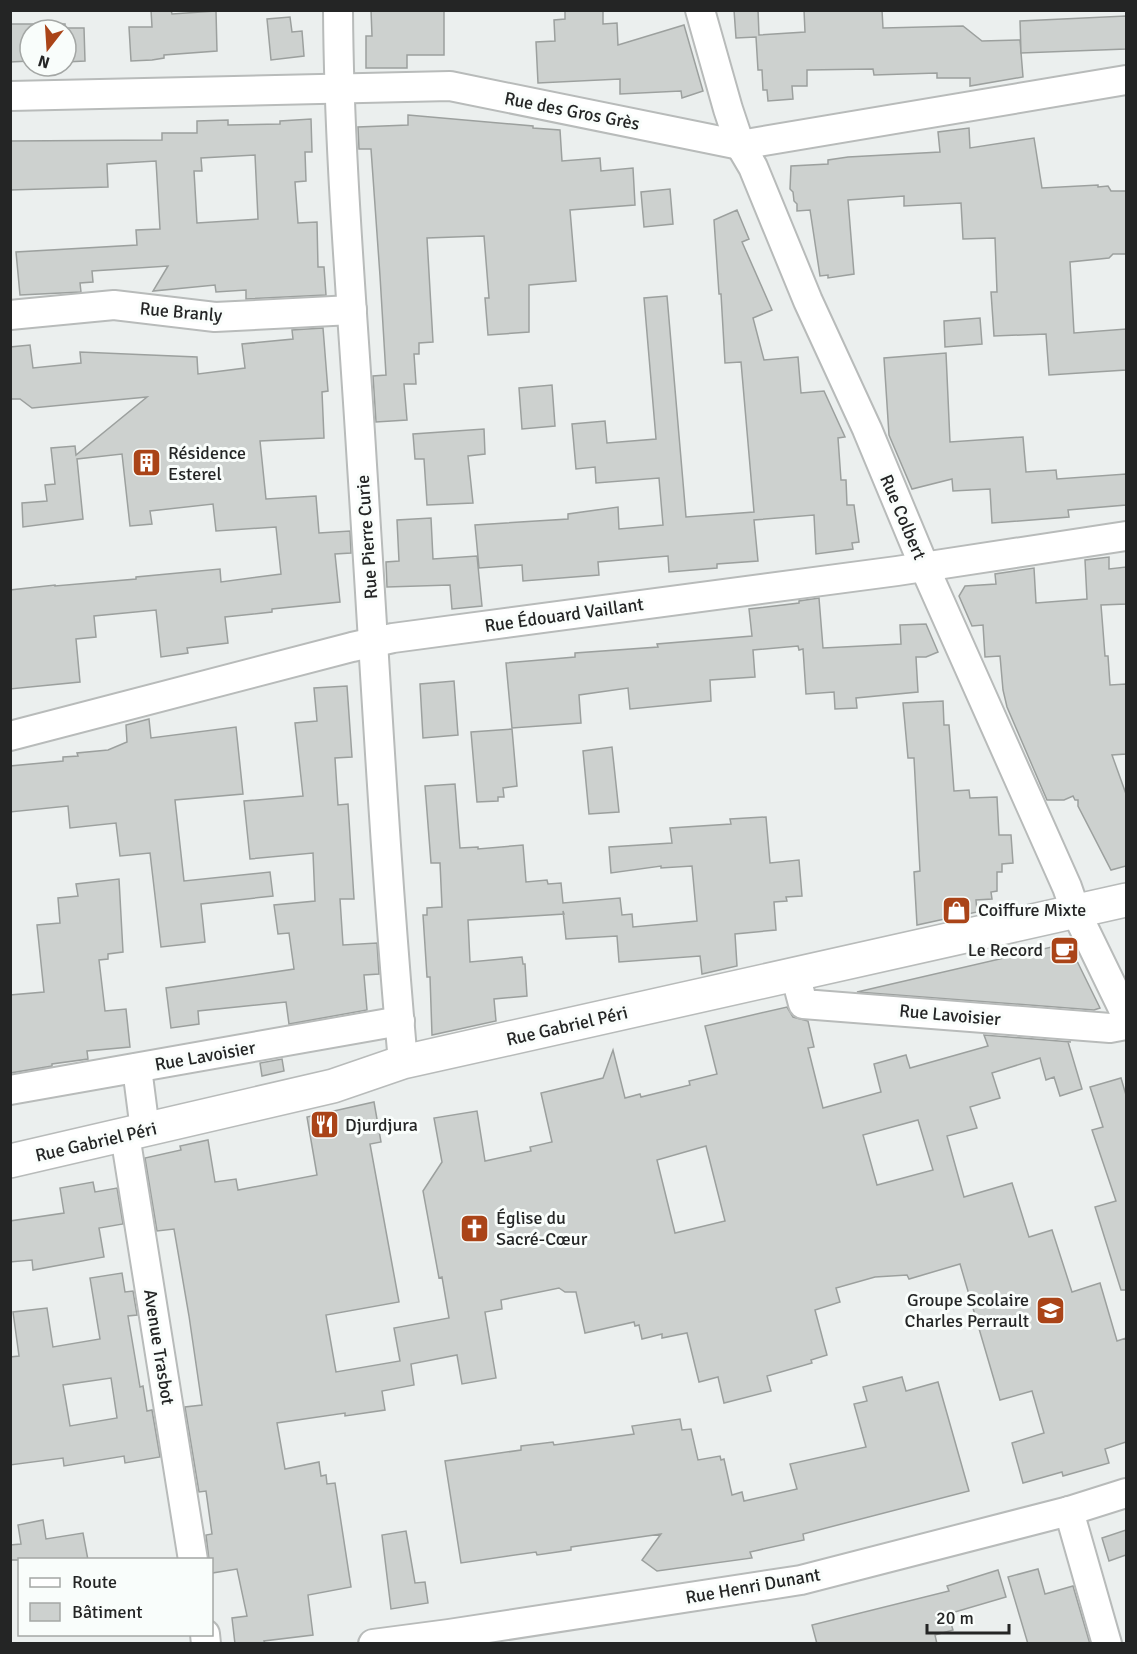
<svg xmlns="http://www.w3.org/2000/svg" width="1137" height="1654" font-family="Signika,sans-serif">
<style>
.building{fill:#cdd1cf;stroke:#9ca09e;stroke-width:1.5;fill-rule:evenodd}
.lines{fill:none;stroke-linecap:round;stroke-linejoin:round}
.minor-casing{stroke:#b8bbba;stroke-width:32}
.major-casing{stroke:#b8bbba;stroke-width:36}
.minor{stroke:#fff;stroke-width:28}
.major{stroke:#fff;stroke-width:33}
.labels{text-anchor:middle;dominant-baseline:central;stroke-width:6;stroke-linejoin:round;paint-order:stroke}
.street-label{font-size:18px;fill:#242525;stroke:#f9fdfb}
.poi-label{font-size:18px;fill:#242525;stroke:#f9fdfb;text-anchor:start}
</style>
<rect width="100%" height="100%" fill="#ebefee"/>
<!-- building -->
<g class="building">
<path d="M151,10H171L172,14L216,11L217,51L164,55V58L152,60L131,61L129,27H152Z"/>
<path d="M371,10L444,11V55H407V68H366V36H372Z"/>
<path d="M565,10H603V24L617,23L618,45L684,25L703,91L682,98L681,91L620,94V79L538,83L536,42L555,41L554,20L565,19Z"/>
<path d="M734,10H758L759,35L805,32L804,10H882L883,28L963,26L982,41L1020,40L1023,77L970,86V78H937V73L874,75L873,69L807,70V86H792L793,99L768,101L767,90H763L762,70H758L756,37L736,38Z"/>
<path d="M1126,16V49L1021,53L1020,21Z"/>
<path d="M290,17L292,32L302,31L304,56L271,60L267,19Z"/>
<path d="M10,24H65V28H84L85,61L66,62V30H30V61L10,62Z"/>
<path d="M408,115L533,126V128L560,130L562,161L600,158L601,171L633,168L635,205L570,210L576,281L529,285V332L488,335L485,298H489L484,236L427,238L433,342L419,343V354H414L416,384H404L407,420L376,422L373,376L386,375L380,276L371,149H359L358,127L408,125Z"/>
<path d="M311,119L312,152H305L306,181L295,182L298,223L317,222L318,267H324L326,295L246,299V290L216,292L215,285L153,291L168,266L92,271L93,282L80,283L81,292L20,295L16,252L137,245L136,230L160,229L156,161L107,164L108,187L10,190V141L162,140V133H197V121L228,120V125L280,124V121ZM255,155L258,219L197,223L194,171H202L201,158Z"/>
<path d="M969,128L970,148L1034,138L1042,188L1098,185V187L1108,186L1111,191H1126V254H1113L1109,258L1070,262L1074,333L1126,329V370L1049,375L1046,334L994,336L991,292H997L995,238L963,239L961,203L904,206V196L848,200L854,274L828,278V275L820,276L810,210L797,211V204L794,201L793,192L790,189L791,166L828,164V160L848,157L940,152L938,132Z"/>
<path d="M670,189L673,224L644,227L641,192Z"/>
<path d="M737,210L749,239L742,242L772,310L753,318L764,360L798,357L801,393L824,391L845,437L838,438L841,480H846L847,505H854L859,542L852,543L853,549L816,554L814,515L754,520L758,561L717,564V568L669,572L668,556L644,558L598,562L599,575L523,581L522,565L479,568L475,525L568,519V514L618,507L619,529L663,525L659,478L596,483L595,467L576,469L572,424L605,421L607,443L656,439L644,298L667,296L686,517L754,512L741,362L725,363L721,294H719L714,220Z"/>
<path d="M980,318L982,344L945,347L944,321Z"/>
<path d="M323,328L328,391L322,392L324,438L260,441L266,499L316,496L319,533L350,531L351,553L335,554L340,602L272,609V612L225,617L228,643L187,648L188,653L161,657L156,610L94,616L96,637L76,639L80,682L10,689V590L55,585V586L136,579V577L220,569L221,582L281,574L276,527L216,531L213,504L150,511L152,524L130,526L122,454L77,459L83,519L23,527L22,503L47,501L45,485L55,484L51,448L75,446L76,455L147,397L32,408L20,399H10V347L30,345L33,368L81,363L80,352L197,357L198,374L245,368L242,344L293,339L292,330Z"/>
<path d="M946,353L950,442L1023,437L1026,472L1056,470L1057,479L1126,474V505L1068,510L1069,517L992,523L990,489L953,491L952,479L912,489L889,435L884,358Z"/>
<path d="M552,385L555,426L522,429L519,388Z"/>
<path d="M484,429L485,454L468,456L473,503L427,505L424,459H415L413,434Z"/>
<path d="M431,518L433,559L477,556L482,606L452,609L450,585L387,587L386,562L399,561L397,520Z"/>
<path d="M1109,557V569L1126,567V604L1101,605L1105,656H1108L1110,685L1126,684V754L1112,755L1126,794V866L1111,870L1078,806V800H1075L1073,796L1064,800H1047L1007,707L1003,690L1000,656L985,657L983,625L972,626L959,596L965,586L996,584L995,574L1034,568L1036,603L1087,599L1085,560Z"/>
<path d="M819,598L823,648L901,644L900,625L926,624L938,652L926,657H916L918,692L856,698L857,708L835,709L834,692L806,694L803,649L799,650L798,646L753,650L755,677L710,680L711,701L630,709L628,688L579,695L581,723L512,728L506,663L575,657V653L658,647L657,644L752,636L749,609L799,603V601Z"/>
<path d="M454,681L458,735L423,738L420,684Z"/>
<path d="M347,686L352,757L335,758L338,805L348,804L354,899H340L343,945L377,943L379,974L364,975L367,1010L289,1024L286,1002L198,1011L199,1024L171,1028L166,988L294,969L289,933L278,934L274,905L315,901L313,853L250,859L244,801L303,796L295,723L317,721L314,688Z"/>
<path d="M943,701L944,725H949L954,791L969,790L970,798L997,797L999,835H1011L1013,863L1002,864V872H997V891L991,892L992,899L976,900L977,912L917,925L914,872L920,871L914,758H908L903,703Z"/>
<path d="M149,719L151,738L236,727L243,794L175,800L184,881L270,872L273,896L201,904L205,942L161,947L150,853L120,856L116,823L70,828L68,806L10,812V766L63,761V757L78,756L77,753L108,750L127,742L126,725Z"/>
<path d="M512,729L517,786L503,788L504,797H498V801L477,802L471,732Z"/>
<path d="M612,747L619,812L589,814L583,751Z"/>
<path d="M455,784L460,848L478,847V849L523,845L526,882L547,880L548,884L561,883L563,903L620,898L622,915L632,914L633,927L697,921L692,866L661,868V866L611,873L609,847L672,843L670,828L731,824L730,819L766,817L770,863L799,860L802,896L786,897L787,901L774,902L776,930L735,934L737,966L702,974L700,956L619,962L617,936L566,939L563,911L564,914L468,920L470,962L522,957L523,964H525L527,996L494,999L496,1021L432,1035L430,977H427L423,915H427V908L442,907L440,863H431L425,786Z"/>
<path d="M119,879L123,952L108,954V959L99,960L105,1011L126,1009L130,1047L87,1051L88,1059L52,1064V1066L10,1073V995L44,992L37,925L60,923L58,898L78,896L76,884Z"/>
<path d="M1056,946L1074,955L1100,1008L1094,1010L857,992Z"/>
<path d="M787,1007L793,1017L808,1021L814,1047L808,1048L823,1108L881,1092L874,1064L906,1055L910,1068L988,1046L984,1035L1071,1042H1068L1082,1089L1060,1096L1054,1077L1046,1080L1040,1058L992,1073L1000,1098L970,1107L977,1128L947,1136L964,1197L1012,1183L1029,1237L1052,1230L1072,1292L1100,1283L1117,1341L1126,1338V1442L1105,1449L1109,1463L1063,1476L1062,1472L1023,1483L1012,1443L1044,1433L1032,1391L1000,1400L960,1264L909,1279L907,1275L875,1277L836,1288L840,1302L815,1310L827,1355L811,1360L812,1363L767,1376L771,1391L724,1403L718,1377L699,1382L687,1333L662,1338V1334L642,1339L639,1325L635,1326L634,1322L585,1333L576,1292H565L559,1288L501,1300L502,1309L485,1312L496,1378L462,1384L457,1355L411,1364L414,1385L382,1391L385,1410L345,1416V1413L277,1423L285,1469L319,1462L321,1476L326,1475L327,1484L335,1483L351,1587L308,1595L313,1635L264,1641L265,1644H235L232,1618L247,1616L237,1569L212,1573V1560H209L206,1535L212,1534L206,1491L199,1492L185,1407L202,1405L189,1316L174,1229L157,1231L145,1158L181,1150L180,1146L208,1140L215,1182L236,1179L238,1190L317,1175L307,1117L374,1102L381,1142L370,1144L399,1302L326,1315L336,1372L400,1361L394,1328L449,1318L442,1277L439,1278L423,1191L442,1162L434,1118L477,1111L485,1161L531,1151L530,1147L552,1142L541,1093L603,1078L613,1050L625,1098L640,1094L641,1097L690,1085L689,1081L717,1074L705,1026ZM918,1120L933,1170L877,1185L863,1135ZM706,1146L725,1221L675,1233L657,1160Z"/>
<path d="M282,1059L284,1071L262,1076L260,1063Z"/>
<path d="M1121,1078L1126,1095V1290H1121L1095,1207L1116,1201L1092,1130L1103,1127L1090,1087Z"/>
<path d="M93,1182L95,1192L117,1188L123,1224L99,1228L104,1257L33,1270L32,1260L10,1262V1221L64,1213L60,1188Z"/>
<path d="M122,1273L125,1292L133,1291L137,1315L128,1316L140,1387L143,1386L147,1411L152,1410L160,1457L125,1463L124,1456L64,1466L63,1458L10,1465V1357L19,1356L13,1312L47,1308L53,1347L100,1339L90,1278ZM111,1378L117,1418L70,1426L63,1385Z"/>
<path d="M902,1377L906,1391L938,1382L969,1491L803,1534L804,1540L750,1552L752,1558L657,1571L642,1560L661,1534L571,1547V1550L537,1555L536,1552L461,1563L445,1461L521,1450V1446L553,1442L554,1445L634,1434L632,1426L680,1419L682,1430L691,1429L698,1460L720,1456L721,1460L724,1459L732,1495L742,1492L744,1501L797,1489L790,1464L866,1447L854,1404L867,1401L863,1387Z"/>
<path d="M43,1520L46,1539L83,1533L88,1560H10V1545L21,1544L18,1525Z"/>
<path d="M1126,1530V1555L1109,1561L1102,1538Z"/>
<path d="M406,1531L415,1583L425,1582L428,1603L391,1609L382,1535Z"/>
<path d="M1038,1569L1045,1594L1073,1586L1090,1644H1028L1008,1577Z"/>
<path d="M998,1570L1006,1597L948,1614L953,1630L935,1635L937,1644H817L812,1625L949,1591L947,1586Z"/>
</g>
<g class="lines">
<defs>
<g id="minor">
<path d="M338,10C339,162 353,314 362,465C375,664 385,864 403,1062"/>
<path d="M700,10L728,109L740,145L753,167L808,301L867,429L924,566L1067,887L1075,910L1126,1015"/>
<path d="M10,96L450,86L740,145L1126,80"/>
<path d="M10,315L114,305L215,317L352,310"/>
<path d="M10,736L352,647L393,638L897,571L1126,536"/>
<path d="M795,974L803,1004L1110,1028L1126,1025"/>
<path d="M137,1068L145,1130"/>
<path d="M10,1090L400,1021"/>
<path d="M125,1135L193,1560"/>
<path d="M1069,1511L1107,1644"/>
<path d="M205,1634L206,1644"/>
<path d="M373,1644L449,1634L801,1580L1069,1511L1126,1493"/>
</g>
<path id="major" d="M10,1161L333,1086L403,1062L1126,900"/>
</defs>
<!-- minor casing -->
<use href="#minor" class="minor-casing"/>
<!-- major casing -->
<use href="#major" class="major-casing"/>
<!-- minor -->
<use href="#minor" class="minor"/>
<!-- major -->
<use href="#major" class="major"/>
</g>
<!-- icons -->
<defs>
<symbol id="building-square" viewBox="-11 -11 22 22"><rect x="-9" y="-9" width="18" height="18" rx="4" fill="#aa4418" stroke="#f9fdfb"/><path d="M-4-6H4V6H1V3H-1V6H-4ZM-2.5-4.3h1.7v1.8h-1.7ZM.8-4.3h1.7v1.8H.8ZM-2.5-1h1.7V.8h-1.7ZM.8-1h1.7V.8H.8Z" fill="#fff"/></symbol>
<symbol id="shop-square" viewBox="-11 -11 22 22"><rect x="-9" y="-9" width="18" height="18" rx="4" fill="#aa4418" stroke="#f9fdfb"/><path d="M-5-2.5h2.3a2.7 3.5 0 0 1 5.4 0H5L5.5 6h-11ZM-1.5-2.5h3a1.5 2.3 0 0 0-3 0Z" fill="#fff"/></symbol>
<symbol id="cafe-square" viewBox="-11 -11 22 22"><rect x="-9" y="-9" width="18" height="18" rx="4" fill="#aa4418" stroke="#f9fdfb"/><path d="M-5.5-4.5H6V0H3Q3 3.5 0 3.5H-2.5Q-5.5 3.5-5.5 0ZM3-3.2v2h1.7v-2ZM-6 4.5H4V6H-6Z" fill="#fff"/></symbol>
<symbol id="restaurant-square" viewBox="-11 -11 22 22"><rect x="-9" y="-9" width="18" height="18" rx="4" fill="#aa4418" stroke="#f9fdfb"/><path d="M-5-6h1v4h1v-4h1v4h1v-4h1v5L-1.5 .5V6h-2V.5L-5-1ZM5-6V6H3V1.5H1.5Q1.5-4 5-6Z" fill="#fff"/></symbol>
<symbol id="church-square" viewBox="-11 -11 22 22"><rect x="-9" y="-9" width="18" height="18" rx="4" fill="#aa4418" stroke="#f9fdfb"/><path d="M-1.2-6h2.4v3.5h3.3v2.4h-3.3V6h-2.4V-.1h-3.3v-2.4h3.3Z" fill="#fff"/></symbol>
<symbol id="school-square" viewBox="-11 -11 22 22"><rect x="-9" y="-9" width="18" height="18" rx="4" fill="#aa4418" stroke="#f9fdfb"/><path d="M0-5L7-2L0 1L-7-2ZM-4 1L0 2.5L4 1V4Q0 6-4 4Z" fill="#fff"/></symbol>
</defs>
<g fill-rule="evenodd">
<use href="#building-square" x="130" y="446" width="33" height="33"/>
<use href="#shop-square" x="940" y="894" width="33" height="33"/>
<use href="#cafe-square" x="1048" y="934" width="33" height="33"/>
<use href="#restaurant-square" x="308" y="1108" width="33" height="33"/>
<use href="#church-square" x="458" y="1212" width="33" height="33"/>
<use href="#school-square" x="1034" y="1294" width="33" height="33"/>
</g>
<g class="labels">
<!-- street labels -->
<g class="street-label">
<text transform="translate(572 111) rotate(11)">Rue des Gros Grès</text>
<text transform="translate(181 312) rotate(5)">Rue Branly</text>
<text transform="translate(903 517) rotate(67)">Rue Colbert</text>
<text transform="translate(367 537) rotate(-94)">Rue Pierre Curie</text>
<text transform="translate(564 615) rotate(-8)">Rue Édouard Vaillant</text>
<text transform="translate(950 1015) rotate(5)">Rue Lavoisier</text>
<text transform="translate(567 1026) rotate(-13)">Rue Gabriel Péri</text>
<text transform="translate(205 1056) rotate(-10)">Rue Lavoisier</text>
<text transform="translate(96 1142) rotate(-13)">Rue Gabriel Péri</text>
<text transform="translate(159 1347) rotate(81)">Avenue Trasbot</text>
<text transform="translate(753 1586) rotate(-10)">Rue Henri Dunant</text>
</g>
<!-- poi labels -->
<g class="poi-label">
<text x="168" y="453">Résidence<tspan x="168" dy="21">Esterel</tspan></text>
<text x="978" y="910">Coiffure Mixte</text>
<text x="1043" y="950" text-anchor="end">Le Record</text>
<text x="345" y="1125">Djurdjura</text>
<text x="496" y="1218">Église du<tspan x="496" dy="21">Sacré-Cœur</tspan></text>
<text x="1029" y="1300" text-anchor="end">Groupe Scolaire<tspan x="1029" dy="21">Charles Perrault</tspan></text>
</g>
</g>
<!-- border -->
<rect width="1137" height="1654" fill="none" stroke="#242525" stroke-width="24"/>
<!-- legend -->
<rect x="18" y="1558" width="195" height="78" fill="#f9fdfb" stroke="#a4a7a5" stroke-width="1.5"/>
<rect x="30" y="1578" width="30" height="9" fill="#ffffff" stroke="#a4a7a5" stroke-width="1.5"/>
<text x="72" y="1588" font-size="18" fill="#242525">Route</text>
<rect x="30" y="1603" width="30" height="18" fill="#cdd1cf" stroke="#a4a7a5" stroke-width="1.5"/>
<text x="72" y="1618" font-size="18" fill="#242525">Bâtiment</text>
<!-- north arrow -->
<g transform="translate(48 48) rotate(197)"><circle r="28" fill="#f9fdfb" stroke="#a4a7a5" stroke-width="1.5"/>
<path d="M0-4.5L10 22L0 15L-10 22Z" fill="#aa4418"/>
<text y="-9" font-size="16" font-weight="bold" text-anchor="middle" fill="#242525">N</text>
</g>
<!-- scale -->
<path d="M927 1624v9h82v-9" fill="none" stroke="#242525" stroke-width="3"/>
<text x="936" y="1624" font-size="18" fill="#242525" stroke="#f9fdfb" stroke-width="4.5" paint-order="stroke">20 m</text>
</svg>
